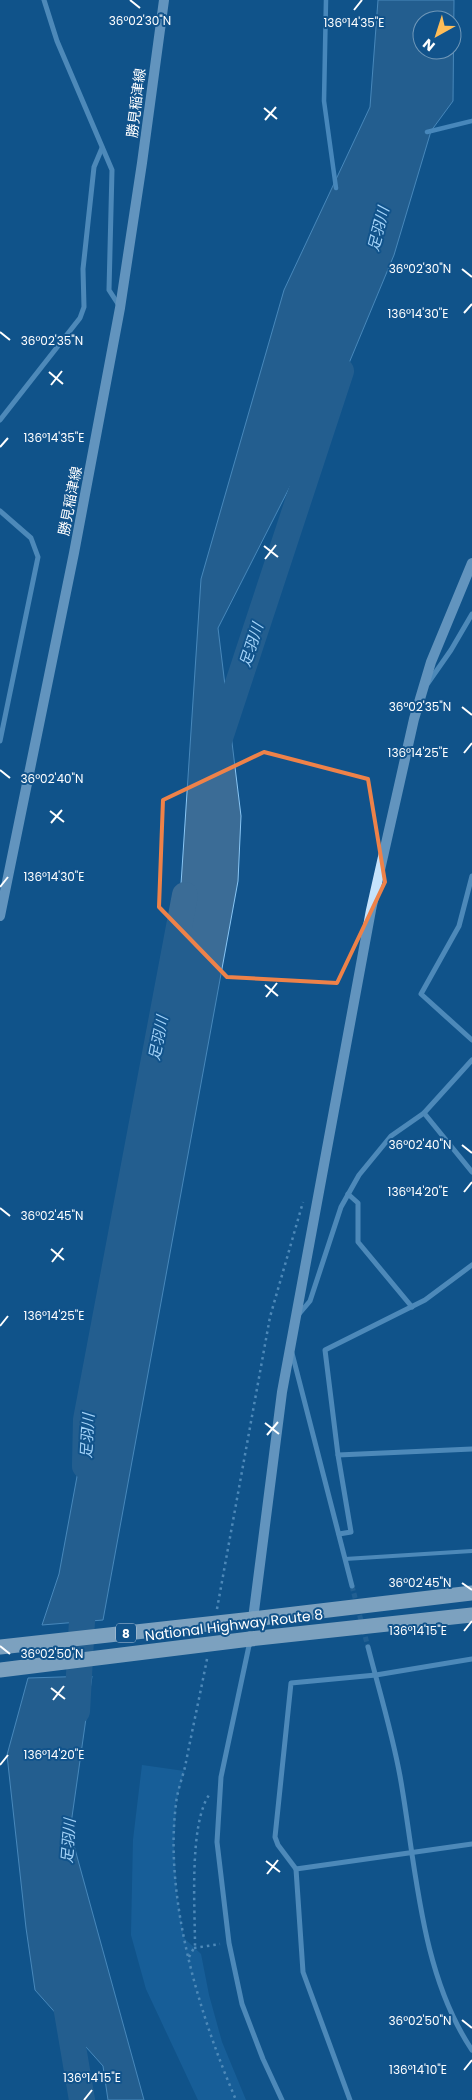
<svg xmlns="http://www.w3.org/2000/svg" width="472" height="2100" font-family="Poppins,'Noto Sans JP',sans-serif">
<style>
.green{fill:#206ca9}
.water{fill:#3b6c96;stroke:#89c6f5;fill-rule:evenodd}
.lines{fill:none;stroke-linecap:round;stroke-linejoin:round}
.stream{stroke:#89c6f5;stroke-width:4.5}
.river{stroke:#3b6c96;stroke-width:26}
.street-tunnel{stroke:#356d9c;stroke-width:5;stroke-dasharray:5 2.5;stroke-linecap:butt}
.path{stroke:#98caf1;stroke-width:2.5;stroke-dasharray:2.5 4;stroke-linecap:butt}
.lane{stroke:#98caf1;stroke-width:4}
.street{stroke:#98caf1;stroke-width:5}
.secondary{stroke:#c6e3fc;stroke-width:10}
.highway{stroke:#fff;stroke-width:15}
.highway-bridge{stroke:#fff;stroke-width:15}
.marked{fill:none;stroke:#ee8249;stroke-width:4;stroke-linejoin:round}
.ticks{fill:none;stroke:#fff;stroke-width:2}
.labels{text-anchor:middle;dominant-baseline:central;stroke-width:4;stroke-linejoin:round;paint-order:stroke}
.shield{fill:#11538b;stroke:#b8cbdc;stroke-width:1}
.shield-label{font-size:12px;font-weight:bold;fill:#fff}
.street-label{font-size:14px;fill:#fff;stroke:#11538b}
.water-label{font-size:15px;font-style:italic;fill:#a3d3f9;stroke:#11538b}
.ticks-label{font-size:12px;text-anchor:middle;fill:#fff;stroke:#11538b;stroke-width:4;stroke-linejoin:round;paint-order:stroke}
</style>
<rect width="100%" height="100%" fill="#11538b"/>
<!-- green -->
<path class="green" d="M142,1765L184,1771L176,1803L174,1846L177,1898L184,1938L201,1954L209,1995L222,2042L246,2100H198L146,1989L131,1935L133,1840Z"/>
<!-- water -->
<g class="water">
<path d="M378,0H454L453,101L431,131L394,255L332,404L218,628L241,816L238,881L103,1620L42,1625L59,1574L178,930L201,579L284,290L370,107ZM422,20H452V50H422Z"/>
<path d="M92,1676L70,1831L144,2100H108L103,2066L35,1990L26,1928L7,1755L28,1678Z"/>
</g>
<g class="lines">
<!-- stream -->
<g class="stream">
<path d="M326,0L324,101L336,188"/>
<path d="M427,132L472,121"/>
</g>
<!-- river -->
<g class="river">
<path d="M218,744L341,371"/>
<path d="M85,1466L86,1420L185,895"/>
<path d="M77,1711L84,1585"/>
<path d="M64,1994L82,2100"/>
</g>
<!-- street-tunnel -->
<path class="street-tunnel" d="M352,1586L368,1647"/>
<!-- path -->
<g class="path">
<path d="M217,1609L270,1317L303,1202"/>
<path d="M207,1659C200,1695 192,1731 185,1767C182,1779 177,1792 176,1804C164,1898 199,2014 236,2100"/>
<path d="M194,1948L220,1944"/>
<path d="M189,1957L195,1946C195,1908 189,1825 209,1795"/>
</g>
<!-- lane -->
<path class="lane" d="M345,1559L472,1551"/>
<!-- street -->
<g class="street">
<path d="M44,0L57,41L112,170L109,290L120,307"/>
<path d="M0,420L80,318L84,307L83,269L94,167L102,148"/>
<path d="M0,511L31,538L38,557L0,741"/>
<path d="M428,683L451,650L472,614"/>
<path d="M472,876L459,926L421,994L472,1040"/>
<path d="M424,1113L472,1172"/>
<path d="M348,1194L358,1203V1242L412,1307"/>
<path d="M299,1314L310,1301L341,1207L359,1175L391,1136L424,1113L472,1060"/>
<path d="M292,1353L352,1586"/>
<path d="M338,1455L472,1449"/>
<path d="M339,1534L351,1532L338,1455L325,1350L425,1300L472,1265"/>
<path d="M250,1641L221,1777L217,1842L229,1943L242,2004L263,2059L282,2100"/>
<path d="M368,1647C379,1690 392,1732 400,1776C416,1865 420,1973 472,2050"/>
<path d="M296,1869L278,1845L275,1837L291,1683L376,1675L472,1659"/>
<path d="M350,2100L303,1972L296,1869L472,1844"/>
</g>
<!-- secondary -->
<g class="secondary">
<path d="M0,916L74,553L120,308L142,163L164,0"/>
<path d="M253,1619L282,1392L371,910L414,719L431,662L472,563"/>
</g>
<!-- highway -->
<g class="highway">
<path d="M253,1619L472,1593"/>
<path d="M250,1639L472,1615"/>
</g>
<!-- highway-bridge -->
<g class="highway-bridge">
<path d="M0,1647L253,1619"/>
<path d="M0,1670L250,1639"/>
</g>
</g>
<!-- marked area -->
<path d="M0 0H472V2100H0ZM264,752L368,779L385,882L337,983L227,977L159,907L163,800Z" fill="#11538b" fill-opacity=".55" fill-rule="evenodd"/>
<path class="marked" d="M264,752L368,779L385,882L337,983L227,977L159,907L163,800Z"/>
<!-- ticks -->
<path class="ticks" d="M130,0L140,8M354,10L362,0M264,108L277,119M265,120L276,107M462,269L472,277M464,313L472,304M0,332L10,340M49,372L63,384M51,385L62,371M0,447L8,438M264,546L278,557M265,559L276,545M462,707L472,715M464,753L472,743M0,770L10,778M50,811L64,822M51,823L62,810M0,887L8,877M265,985L278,996M266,997L277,983M462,1145L472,1153M464,1192L472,1182M0,1208L10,1216M51,1249L64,1260M52,1262L63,1248M0,1326L8,1316M265,1423L279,1434M267,1435L278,1422M462,1583L472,1590M464,1631L472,1621M0,1646L10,1654M51,1688L65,1699M53,1700L64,1686M0,1765L8,1755M266,1861L280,1872M267,1874L278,1860M462,2020L472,2028M464,2070L472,2060M84,2100L92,2090"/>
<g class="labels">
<!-- shield labels -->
<rect class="shield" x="116" y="1623.5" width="20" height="19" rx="4"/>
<g class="shield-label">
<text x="126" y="1633">8</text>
</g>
<!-- street labels -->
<g class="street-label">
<text transform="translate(136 103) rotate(-83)">勝見稲津線</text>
<text transform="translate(70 501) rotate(-79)">勝見稲津線</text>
<text transform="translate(234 1625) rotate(-7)">National Highway Route 8</text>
</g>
<!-- water labels -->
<g class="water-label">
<text transform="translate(378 229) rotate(-76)">足羽川</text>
<text transform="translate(251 645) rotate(-72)">足羽川</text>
<text transform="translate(158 1038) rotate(-79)">足羽川</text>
<text transform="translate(87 1436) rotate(-87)">足羽川</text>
<text transform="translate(68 1841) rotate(-86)">足羽川</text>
</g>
</g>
<g class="ticks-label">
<text x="140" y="25">36°02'30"N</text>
<text x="354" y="27">136°14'35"E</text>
<text x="420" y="273">36°02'30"N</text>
<text x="418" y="318">136°14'30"E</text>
<text x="52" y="345">36°02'35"N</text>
<text x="54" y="442">136°14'35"E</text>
<text x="420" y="711">36°02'35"N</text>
<text x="418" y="757">136°14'25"E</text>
<text x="52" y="783">36°02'40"N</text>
<text x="54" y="881">136°14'30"E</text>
<text x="420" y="1149">36°02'40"N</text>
<text x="418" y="1196">136°14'20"E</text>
<text x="52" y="1220">36°02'45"N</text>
<text x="54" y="1320">136°14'25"E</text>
<text x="420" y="1587">36°02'45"N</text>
<text x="418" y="1635">136°14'15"E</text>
<text x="52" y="1658">36°02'50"N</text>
<text x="54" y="1759">136°14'20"E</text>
<text x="420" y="2025">36°02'50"N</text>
<text x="418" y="2074">136°14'10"E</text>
<text x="92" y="2082">136°14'15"E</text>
</g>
<!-- north arrow -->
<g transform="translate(437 35) rotate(219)"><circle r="24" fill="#11538b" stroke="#7098b9"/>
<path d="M0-4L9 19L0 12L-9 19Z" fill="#ffbd58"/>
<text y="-8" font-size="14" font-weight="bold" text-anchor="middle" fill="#ffffff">N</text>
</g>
</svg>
